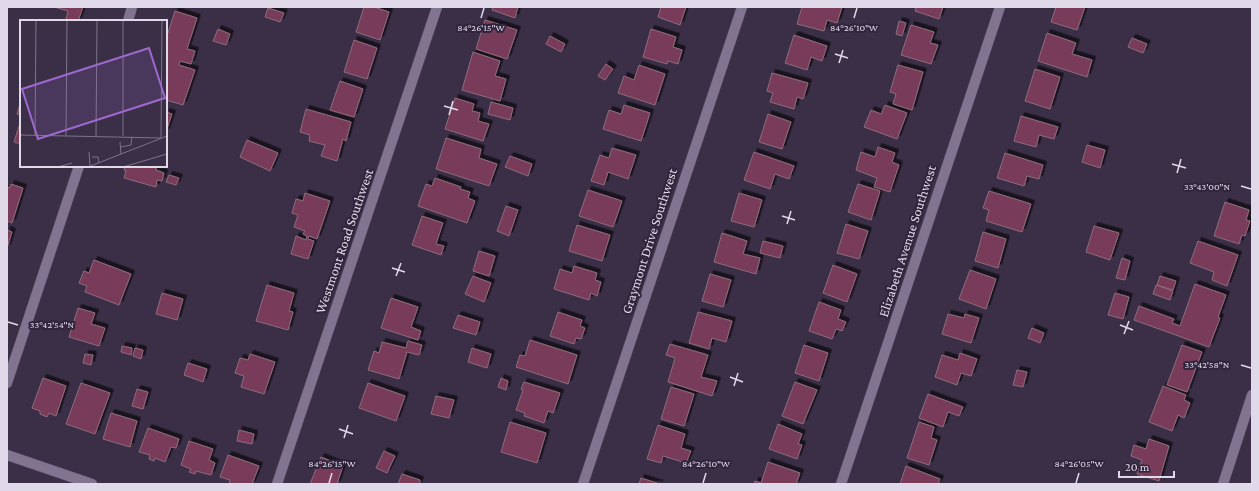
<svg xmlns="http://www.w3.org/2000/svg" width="1259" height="491" font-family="'Crimson Pro',serif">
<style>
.building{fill:#783a5a;stroke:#8d6c7b;filter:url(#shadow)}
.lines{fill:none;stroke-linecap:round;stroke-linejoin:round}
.minor-casing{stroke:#574d62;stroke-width:11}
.tertiary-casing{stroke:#574d62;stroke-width:11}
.minor{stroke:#827491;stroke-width:10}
.tertiary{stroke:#827491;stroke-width:10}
.ticks{fill:none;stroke:#e0d9e9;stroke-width:1.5}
.labels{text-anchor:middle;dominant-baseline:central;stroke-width:4;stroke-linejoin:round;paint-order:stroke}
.street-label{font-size:14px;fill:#e0d9e9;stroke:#31253d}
.inset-road{fill:none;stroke:#7d7388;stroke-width:1}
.view{fill:#9e69ce;fill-opacity:0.15;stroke:#9e69ce;stroke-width:2}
.inset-edge{fill:none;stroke:#e0d9e9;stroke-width:2}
.ticks-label{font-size:10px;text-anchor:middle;fill:#e0d9e9;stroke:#31253d;stroke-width:4;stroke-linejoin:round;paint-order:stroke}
</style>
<defs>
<filter id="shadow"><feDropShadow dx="3.5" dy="-3.5" stdDeviation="0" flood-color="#0009"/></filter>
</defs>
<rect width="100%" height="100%" fill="#3b2f48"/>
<!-- building -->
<g class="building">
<path d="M54,7H83L78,21H73L66,19L68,11Z"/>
<path d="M364,7H374L389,12L380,40L356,32Z"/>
<path d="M493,7H518L515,18L492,10Z"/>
<path d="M661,7H686L680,25L658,17Z"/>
<path d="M802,7H842L837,23L827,20L824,31L797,24Z"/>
<path d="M916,7H943L939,19L915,11Z"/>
<path d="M1056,7H1085L1077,30L1051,22Z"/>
<path d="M268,8L284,13L280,22L265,17Z"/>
<path d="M175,11L197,18L187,49L195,51L191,64L180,61L179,65L195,70L183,105L166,100V39Z"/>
<path d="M485,20L517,30L507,59L476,49Z"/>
<path d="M899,21L906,23L902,36L896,34Z"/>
<path d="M911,25L934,32L930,43L938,45L931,64L901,55Z"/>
<path d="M218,29L230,34L226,45L213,41Z"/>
<path d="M651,29L676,37L673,47L682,50L678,64L668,61L667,64L643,57Z"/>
<path d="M1047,33L1076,43L1072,54L1092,60L1087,77L1038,61Z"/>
<path d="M794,35L827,46L822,61L811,57L807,70L785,63Z"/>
<path d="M550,36L565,44L561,52L546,44Z"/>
<path d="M1132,38L1147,44L1143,53L1128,47Z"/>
<path d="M354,40L377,48L367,79L344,72Z"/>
<path d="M473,52L500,61L495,76L506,79L500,101L462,90Z"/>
<path d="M606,64L613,69L605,80L598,76Z"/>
<path d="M639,65L665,74L655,105L618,93L624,76L634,80Z"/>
<path d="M898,65L923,72L912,110L893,104L896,94L890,92Z"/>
<path d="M1035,69L1060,77L1050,109L1025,101Z"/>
<path d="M772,73L808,83L803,99L797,97L794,109L770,102L773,93L767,91Z"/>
<path d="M340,81L363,89L354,117L330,110Z"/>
<path d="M455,98L474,104L472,111L480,113L478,121L489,124L483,141L445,129Z"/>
<path d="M491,102L513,108L510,120L488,114Z"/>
<path d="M20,104H21V115L17,114Z"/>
<path d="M624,105L650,113L641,141L603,129L609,110L621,114Z"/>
<path d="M885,105L907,113L897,139L864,127L871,110L881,114Z"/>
<path d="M306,109L351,122L346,141L343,139L337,161L321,156L325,145L309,141L310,135L300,132Z"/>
<path d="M166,112L172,114L166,132Z"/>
<path d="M768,114L791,122L782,149L759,142Z"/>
<path d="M1021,116L1058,127L1054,139L1039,135L1036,147L1014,141Z"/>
<path d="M21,120V144L14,142Z"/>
<path d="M446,138L481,149L479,158L497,164L489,186L436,169Z"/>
<path d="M247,140L278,153L270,171L240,157Z"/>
<path d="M1087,145L1105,150L1100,168L1082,162Z"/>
<path d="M878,147L895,153L892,162L899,165L890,192L874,187L877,178L856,170L861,152L875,157Z"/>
<path d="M612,148L636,155L628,179L608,172L604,185L591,181L600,155L609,158Z"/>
<path d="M754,152L794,166L789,179L775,174L770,189L744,180Z"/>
<path d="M1005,153L1043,165L1039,179L1027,176L1024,186L997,178Z"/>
<path d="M510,156L532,164L528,176L505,167Z"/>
<path d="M125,166H157L156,170L164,173L162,181L157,180L156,187L124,178L126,171L124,170Z"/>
<path d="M169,175L179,178L176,185L166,182Z"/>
<path d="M435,178L461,187L460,189L470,192L468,198L475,201L467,223L418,206L426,184L432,186Z"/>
<path d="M11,184L23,188L12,223L7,221V187L10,188Z"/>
<path d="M858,184L880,191L871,220L848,212Z"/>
<path d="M588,190L622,201L613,227L579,216Z"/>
<path d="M989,191L1031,204L1022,232L986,221L989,210L983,208Z"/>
<path d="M305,193L330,201L317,239L309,236L308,239L314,241L308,259L291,254L296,236L306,240L307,236L303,234L305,231L294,227L298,215L292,213L296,199L303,201Z"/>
<path d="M739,193L762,200L754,227L731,221Z"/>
<path d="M1225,202L1249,210L1246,220L1250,221L1245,236L1242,235L1239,244L1214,236Z"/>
<path d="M506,206L518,210L509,236L497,231Z"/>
<path d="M422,216L443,223L436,244L444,246L441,255L412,245Z"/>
<path d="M846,224L868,231L859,259L837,253Z"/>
<path d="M577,225L610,235L602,261L569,251Z"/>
<path d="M1094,226L1119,233L1110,260L1086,252Z"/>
<path d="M7,230L12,232L7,248Z"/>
<path d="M983,232L1006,239L998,268L975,261Z"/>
<path d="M722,233L747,241L743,254L760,258L756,274L714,262Z"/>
<path d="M763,241L783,246L780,258L760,253Z"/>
<path d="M1198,241L1238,255L1227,286L1212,280L1214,272L1190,263Z"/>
<path d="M479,251L495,256L489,276L473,271Z"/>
<path d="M1122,258L1130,261L1125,280L1116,278Z"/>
<path d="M94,260L131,274L119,305L85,292L87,286L79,283L84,271L89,273Z"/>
<path d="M833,265L857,274L847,302L823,293Z"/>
<path d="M574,266L597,273L595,280L601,282L597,296L591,293L589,300L554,289L560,269L572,273Z"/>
<path d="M970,270L996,279L986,309L959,299Z"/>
<path d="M710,274L731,280L723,307L702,301Z"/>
<path d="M473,276L491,283L484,302L465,294Z"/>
<path d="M1160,276L1176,281L1173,290L1157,285Z"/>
<path d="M1195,284L1226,295L1218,317L1220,318L1209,347L1134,320L1139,306L1174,319L1172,323L1180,326Z"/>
<path d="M267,285L294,293L289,311L293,312L288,330L256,321Z"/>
<path d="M1156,285L1173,291L1170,300L1153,294Z"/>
<path d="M162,293L183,299L177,320L156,314Z"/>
<path d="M1115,293L1129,297L1123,319L1108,315Z"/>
<path d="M391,298L418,307L411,327L421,331L418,340L381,328Z"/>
<path d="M819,302L841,310L838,319L846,322L842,331L836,329L832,339L809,331Z"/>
<path d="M78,308L95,313L91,324L105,328L99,346L69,337Z"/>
<path d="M558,312L582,320L580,326L585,328L581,339L576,338L574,344L550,336Z"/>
<path d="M698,312L732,321L726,342L712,338L709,349L689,343Z"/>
<path d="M948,314L964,318L965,314L979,318L971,343L942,334Z"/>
<path d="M458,315L480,322L476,335L453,328Z"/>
<path d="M1032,328L1044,333L1040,343L1028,338Z"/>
<path d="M530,340L577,355L568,384L516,367L520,355L525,356Z"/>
<path d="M408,341L422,345L419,355L407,352L399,379L368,370L374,351L379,353L382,342L406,348Z"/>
<path d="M670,344L708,355L701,377L717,381L712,396L668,382L675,358L666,355Z"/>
<path d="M804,345L828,353L819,381L795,373Z"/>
<path d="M1182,345L1202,352L1187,392L1167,385Z"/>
<path d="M122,346L132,348L131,355L121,352Z"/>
<path d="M135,348L143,350L141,359L133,356Z"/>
<path d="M472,348L491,354L487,368L468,362Z"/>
<path d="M960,353L977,359L971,376L961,373L957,385L935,377L942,355L958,360Z"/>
<path d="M85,354L93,355L91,365L83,363Z"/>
<path d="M250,354L275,362L264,394L241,387L244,376L235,373L240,358L248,360Z"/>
<path d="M188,363L207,369L203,382L184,375Z"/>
<path d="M1017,370L1027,372L1023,387L1013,385Z"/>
<path d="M43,378L66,386L56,416L49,413L47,417L40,414V411L32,408Z"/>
<path d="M501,378L508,381L506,390L498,387Z"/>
<path d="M524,382L560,393L553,413L548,411L544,423L524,416L525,413L516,410L523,390L521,389Z"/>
<path d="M795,382L817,390L803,424L782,416Z"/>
<path d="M81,383L110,393L95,434L66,424Z"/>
<path d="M368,383L405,396L396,421L359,408Z"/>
<path d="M1163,386L1186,395L1184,400L1190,403L1184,418L1178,415L1172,431L1149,422Z"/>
<path d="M671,387L694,394L684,426L661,419Z"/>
<path d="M137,389L148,392L143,409L132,406Z"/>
<path d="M928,394L963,407L959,416L948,412L943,427L919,418Z"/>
<path d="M436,396L454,400L449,418L431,414Z"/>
<path d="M111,413L137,421L130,447L103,439Z"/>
<path d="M510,422L546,433L537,463L501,452Z"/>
<path d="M919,422L934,427L931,438L937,440L929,465L907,458Z"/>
<path d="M778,424L802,434L798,444L802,445L797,459L769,449Z"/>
<path d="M658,425L685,434L681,448L691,451L686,463L663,456L661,463L647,459Z"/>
<path d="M148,428L179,439L176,448L171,447L165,462L155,458L154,461L149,459L150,455L139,452Z"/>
<path d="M239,430L254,434L252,444L237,441Z"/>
<path d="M1149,439L1169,446L1159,481L1137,474L1142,460L1131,456L1134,445L1146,449Z"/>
<path d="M189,441L213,449L209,460L215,463L211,475L196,471L195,474L189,472L191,469L181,465Z"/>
<path d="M384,451L395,456L387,473L376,468Z"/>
<path d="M228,455L259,466L252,484H229L230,480L220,477Z"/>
<path d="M321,457L343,466L337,484H310Z"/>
<path d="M768,462L800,473L796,484H754L755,481L761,483Z"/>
<path d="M906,466L940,479L938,484H900Z"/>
<path d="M402,474L420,480L419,484H398Z"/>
<path d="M641,478L660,484H639Z"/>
</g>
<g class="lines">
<defs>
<g id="minor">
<path d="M128,21L132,7"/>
<path d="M7,383L79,166"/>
<path d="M277,484L437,7"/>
<path d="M583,484L742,7"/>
<path d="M841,484L1000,7"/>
<path d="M1223,484L1252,395"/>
</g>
<path id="tertiary" d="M7,455L92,484"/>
</defs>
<!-- minor casing -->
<use href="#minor" class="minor-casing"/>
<!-- tertiary casing -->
<use href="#tertiary" class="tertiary-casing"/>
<!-- minor -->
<use href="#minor" class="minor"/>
<!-- tertiary -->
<use href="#tertiary" class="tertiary"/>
</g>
<!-- ticks -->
<path class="ticks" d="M481,18L484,8M854,18L857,8M835,54L848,58M839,63L843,50M444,106L458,110M449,115L453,101M1172,164L1186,168M1177,173L1181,159M1241,186L1251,189M782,216L795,220M787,224L791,211M392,268L405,272M396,276L401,263M8,322L18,325M1120,325L1133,330M1124,334L1129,321M1241,365L1251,368M730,377L743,382M734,386L738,373M339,429L353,434M344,438L348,425M329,483L332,473M703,483L706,473M1076,483L1079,473"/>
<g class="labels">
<!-- street labels -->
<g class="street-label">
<text transform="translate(344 241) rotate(-71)">Westmont Road Southwest</text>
<text transform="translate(649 241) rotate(-72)">Graymont Drive Southwest</text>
<text transform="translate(907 241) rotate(-72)">Elizabeth Avenue Southwest</text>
</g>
</g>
<!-- overview -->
<g transform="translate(20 20)">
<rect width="147" height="147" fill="#3b2f48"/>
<path class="inset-road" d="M0,115L141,118L142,0M15,115L16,0M46,116L47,0M76,116L77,0M103,116V0M100,122L101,134M101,127L111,125L112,117M69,132L70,146M72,137H78L79,143M38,147L52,143M68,147L147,116M103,147L147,134"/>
<path class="view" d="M129,28L145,78L18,119L2,69Z"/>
<rect width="147" height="147" class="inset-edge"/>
</g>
<g class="ticks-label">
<text x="481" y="31">84°26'15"W</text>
<text x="854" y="31">84°26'10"W</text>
<text x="1207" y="190">33°43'00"N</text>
<text x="52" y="328">33°42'54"N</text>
<text x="1207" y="368">33°42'58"N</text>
<text x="332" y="467">84°26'15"W</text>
<text x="706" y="467">84°26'10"W</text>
<text x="1079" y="467">84°26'05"W</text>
</g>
<!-- border -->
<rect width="1259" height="491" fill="none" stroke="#e0d9e9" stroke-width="16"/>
<!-- scale -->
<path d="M1119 471v6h55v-6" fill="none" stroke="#e0d9e9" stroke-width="2"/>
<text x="1125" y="471" font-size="12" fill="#e0d9e9" stroke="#31253d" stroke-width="3" paint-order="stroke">20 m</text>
</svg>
